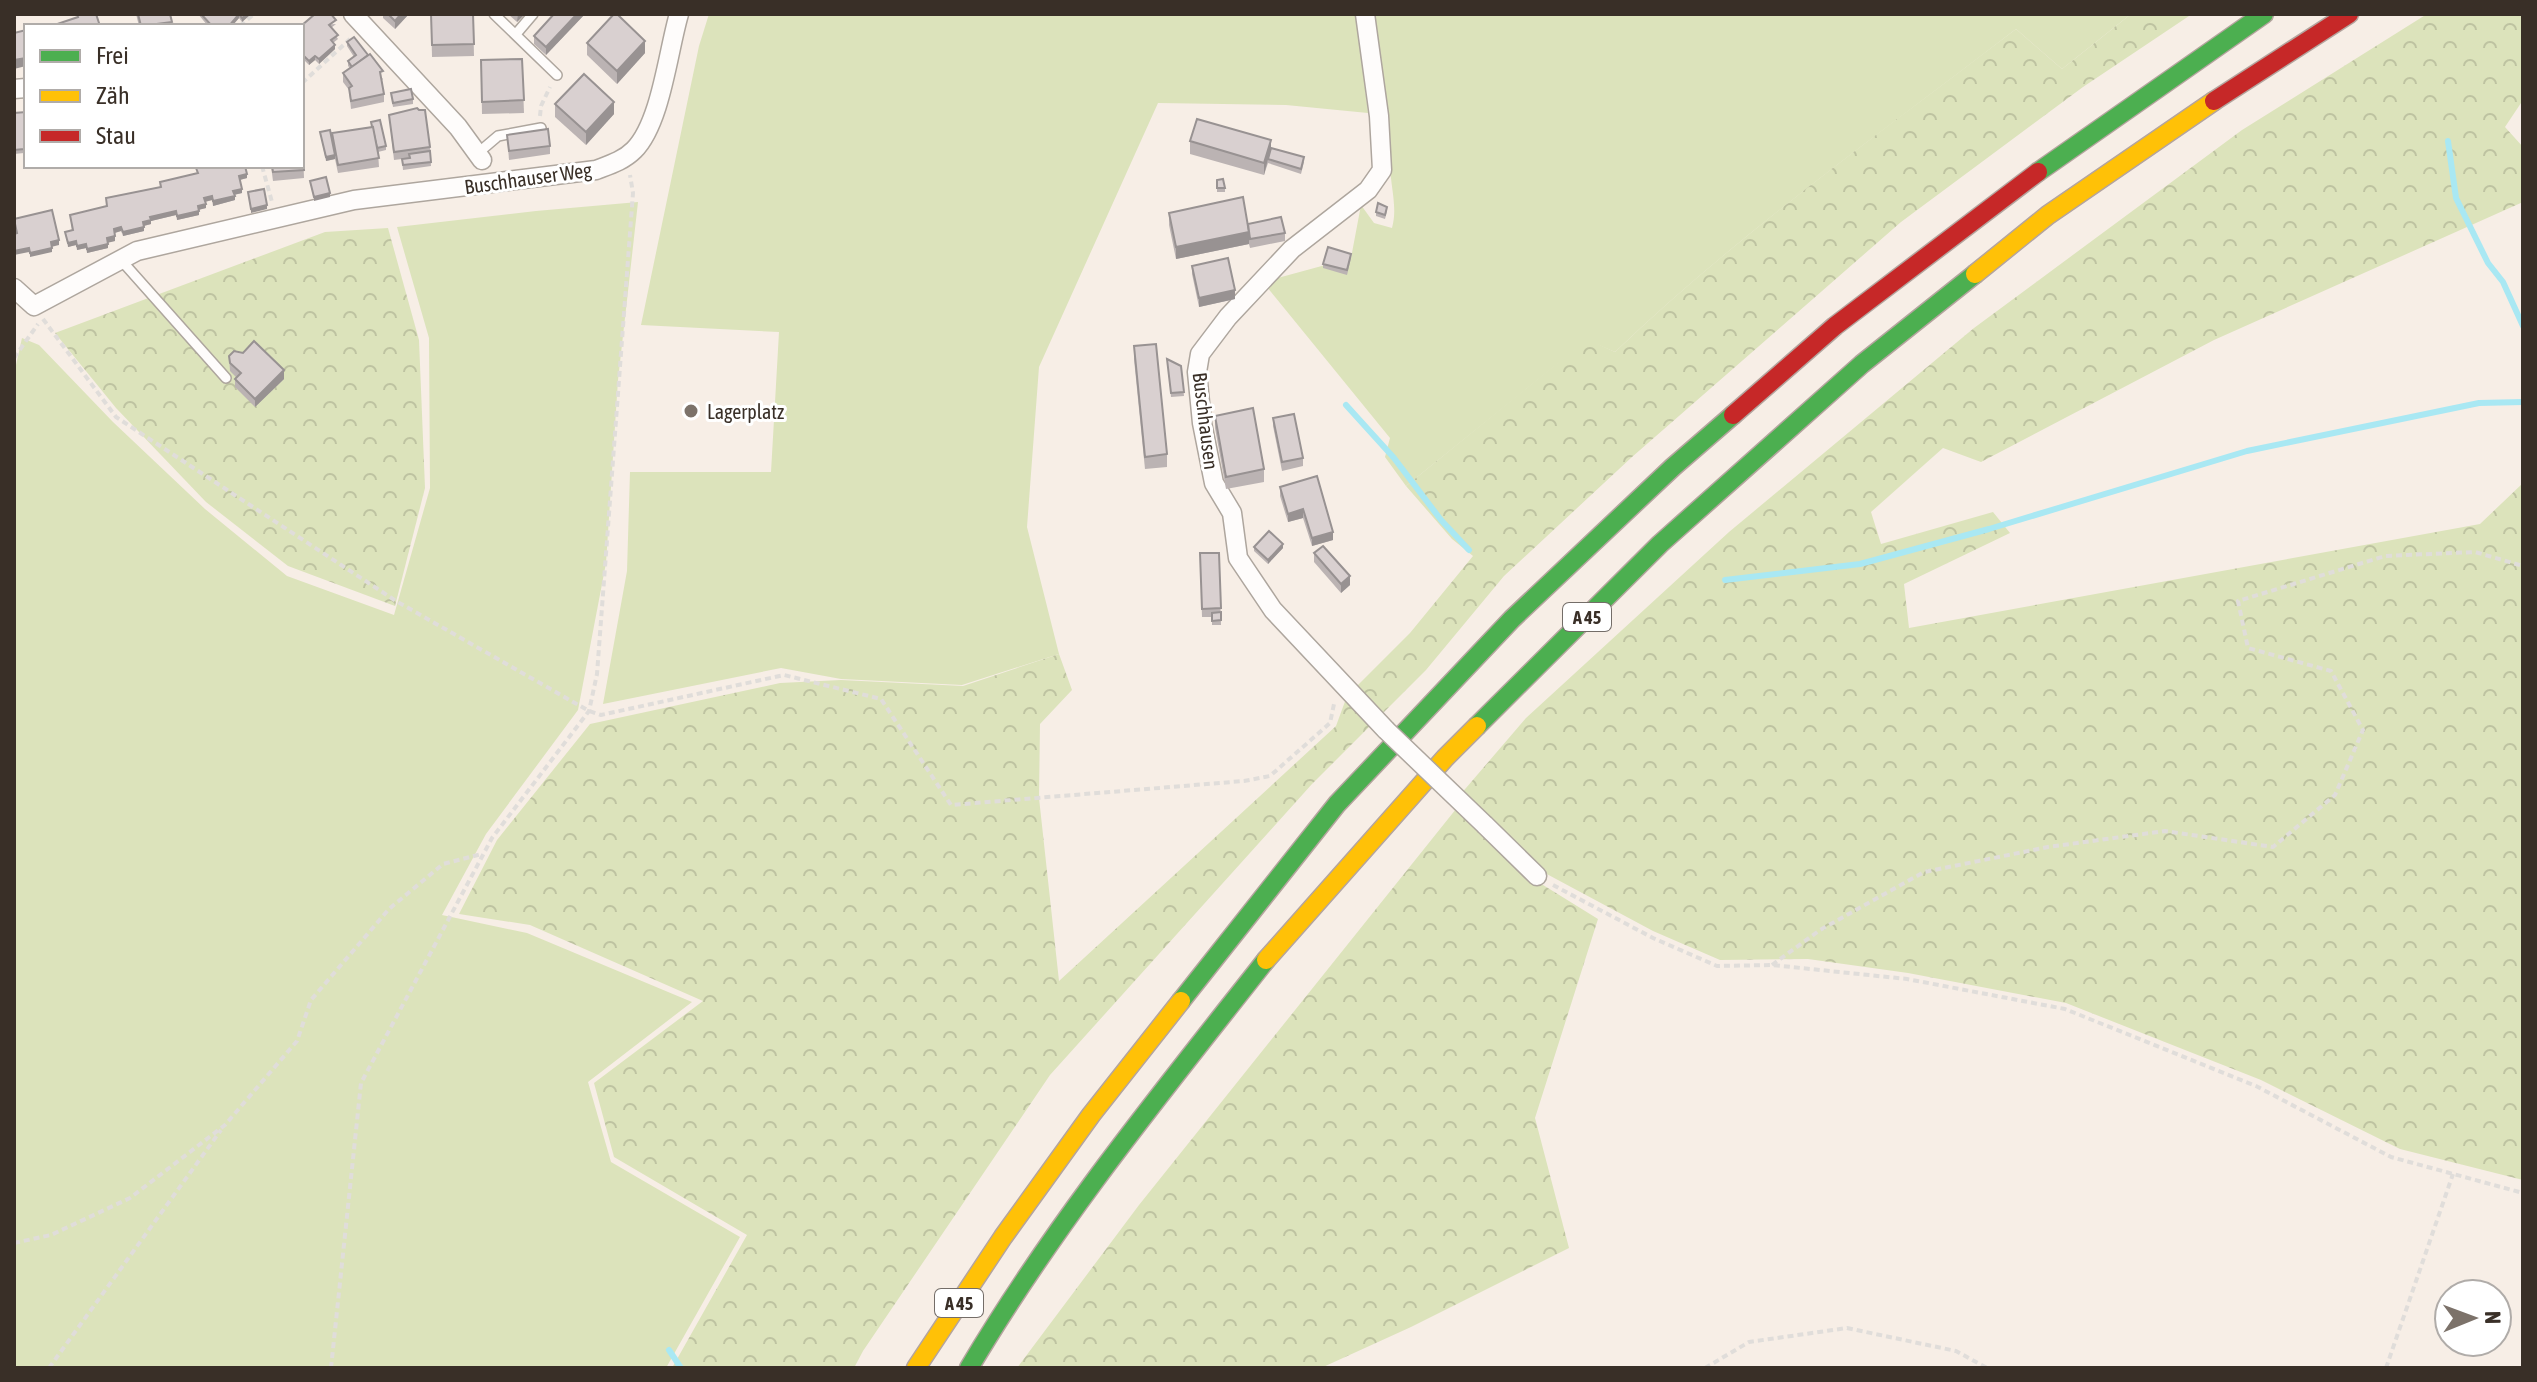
<svg xmlns="http://www.w3.org/2000/svg" width="2537" height="1382" font-family="'Asap Condensed',sans-serif">
<style>
.green{fill:#dce3bb}
.forest{fill:url(#forest-crowns)}
.lines{fill:none;stroke-linecap:round;stroke-linejoin:round}
.stream{stroke:#a9e8f3;stroke-width:6}
.lane-casing{stroke:#aea69e;stroke-width:12}
.street-casing{stroke:#aea69e;stroke-width:21}
.fast-casing{stroke:#b4a49e;stroke-width:21}
.slow-casing{stroke:#b4a49e;stroke-width:21}
.jam-casing{stroke:#b4a49e;stroke-width:21}
.path{stroke:#e0ddda;stroke-width:4;stroke-dasharray:6 4;stroke-linecap:butt}
.lane{stroke:#fefcfb;stroke-width:9}
.street{stroke:#fefcfb;stroke-width:18}
.fast{stroke:#4caf50;stroke-width:18}
.slow{stroke:#ffc107;stroke-width:18}
.jam{stroke:#c62828;stroke-width:18}
.street-bridge-casing{stroke:#aea69e;stroke-width:21;stroke-linecap:butt}
.street-bridge{stroke:#fefcfb;stroke-width:18}
.wall{fill:#bbb3b3}
.shaded-wall{fill:#989292}
.building{fill:#d9d0d0;stroke:#989292;stroke-width:2}
.poi-dot{fill:#7c726a;stroke:#fff;stroke-width:3}
.labels{text-anchor:middle;dominant-baseline:central;stroke-width:6;stroke-linejoin:round;paint-order:stroke}
.shield{fill:#fff;stroke:#746d68;stroke-width:2}
.shield-label{font-size:18px;font-weight:bold;fill:#392f27}
.street-label{font-size:20px;fill:#392f27;stroke:#fff}
.poi-label{font-size:20px;fill:#392f27;stroke:#fff;text-anchor:start}
</style>
<defs>
<pattern id="forest-crowns" width="20" height="18" patternUnits="userSpaceOnUse" patternTransform="scale(2)"><rect width="20" height="18" fill="#dce3bb"/><path d="M2 6a3 3 0 1 1 6 0M12 15a3 3 0 1 1 6 0" fill="none" stroke="#bec3a1"/></pattern>
</defs>
<rect width="100%" height="100%" fill="#f7eee6"/>
<!-- green -->
<g class="green">
<path d="M709,14H1356L1368,113L1286,105L1158,103L1039,367L1027,527L1059,654L962,685L841,679L781,668L603,704L627,571L630,472H771L779,332L641,325L699,46Z"/>
<path d="M1372,14H2131L2062,69L2016,29C1880,134 1739,233 1615,352L1587,340L1406,486L1385,457L1390,438L1267,287L1274,279L1351,258L1361,205L1374,223L1392,228C1399,203 1387,179 1391,153Z"/>
<path d="M638,202L618,380L606,563L578,710L486,834L442,915L527,933L692,1002L588,1082L611,1162L740,1237L666,1368H14V374L22,338L39,345L113,422L205,509L287,576L394,615L430,488L429,338L397,227L536,211Z"/>
</g>
<!-- forest -->
<g class="forest">
<path d="M2131,14H2192L2083,87L1901,222L1632,457L1504,576L1426,670L1312,784L1050,1075L863,1351L854,1368H672L747,1235L614,1157L594,1083L703,1001L530,925L459,914L497,840L590,724L780,683L841,680L963,686L1059,654L1072,690L1040,724L1039,798L1059,981L1336,726L1347,696L1410,633L1473,556L1452,539L1406,486L1587,339L1615,352C1739,233 1880,133 2016,29L2062,69Z"/>
<path d="M2427,14H2523V100L2505,127L2523,147V202L2214,340L1981,462L1943,448L1871,512L1881,544L1993,512L2010,533L1904,584L1909,628L2480,524L2523,483V1180L2400,1149L2261,1080L2066,1003L1908,973L1808,959L1720,960L1653,931L1543,872L1460,795L1526,718L1729,532L1974,328L2242,130Z"/>
<path d="M388,228L419,340L425,488L395,606L288,566L206,502L116,408L55,333L325,232Z"/>
<path d="M1456,809L1535,880L1598,919L1535,1118L1569,1248L1411,1327L1321,1368H1017L1139,1205Z"/>
</g>
<g class="lines">
<!-- stream -->
<g class="stream">
<path d="M2448,141L2456,198L2488,263L2503,282L2523,326"/>
<path d="M1346,405L1394,458L1441,520L1469,550"/>
<path d="M1725,580L1860,564L1989,529L2247,451L2479,403L2523,402"/>
<path d="M669,1350L681,1368"/>
</g>
<defs>
<g id="lane">
<path d="M494,14L557,75"/>
<path d="M516,34L533,14"/>
<path d="M478,153L498,136L541,128"/>
<path d="M121,260L226,378"/>
</g>
<g id="street">
<path d="M353,14L458,127L482,160"/>
<path d="M1365,14L1379,116L1382,170L1368,190L1292,249L1228,317L1200,354L1197,372L1202,423L1214,483L1232,513L1238,558L1273,610L1386,730"/>
<path d="M14,89L26,88"/>
<path d="M14,288L34,306L137,251L354,200L596,170C609,165 623,161 634,150C661,123 668,51 679,14"/>
<path d="M1485,825L1537,876"/>
</g>
<g id="fast">
<path d="M2038,172L2264,14"/>
<path d="M1477,726L1660,544L1862,364L1975,274"/>
<path d="M1181,1001L1337,804L1512,619L1673,467L1733,415"/>
<path d="M969,1368C1055,1223 1162,1092 1266,960"/>
</g>
<g id="slow">
<path d="M1975,274L2048,215L2214,101"/>
<path d="M1266,960L1445,758L1477,726"/>
<path d="M916,1368L1003,1237L1091,1115L1181,1001"/>
</g>
<g id="jam">
<path d="M2214,101L2349,14"/>
<path d="M1733,415L1835,326L2038,172"/>
</g>
</defs>
<!-- lane casing -->
<use href="#lane" class="lane-casing"/>
<!-- street casing -->
<use href="#street" class="street-casing"/>
<!-- fast casing -->
<use href="#fast" class="fast-casing"/>
<!-- slow casing -->
<use href="#slow" class="slow-casing"/>
<!-- jam casing -->
<use href="#jam" class="jam-casing"/>
<!-- path -->
<g class="path">
<path d="M240,26L254,14"/>
<path d="M302,83L350,39"/>
<path d="M540,116L541,106L550,87"/>
<path d="M262,166L272,202"/>
<path d="M43,319L116,417L396,601L589,711L601,715L784,675L881,699L951,805L1244,781L1270,776L1330,723L1334,704"/>
<path d="M14,358L38,324"/>
<path d="M1553,885L1653,938L1717,966L1772,965L1907,979L2065,1009L2256,1086L2391,1157L2523,1193"/>
<path d="M1772,965L1820,930L1924,872L2048,847L2165,831L2273,847L2335,795L2363,730L2331,671L2248,648L2238,601L2385,556L2475,552L2523,566"/>
<path d="M14,1243L51,1235L130,1198L225,1125L297,1041L311,1000L389,909L443,864L482,854"/>
<path d="M49,1368L221,1130"/>
<path d="M331,1368L361,1083L492,838L589,711L597,674L633,193L630,175"/>
<path d="M1705,1368L1749,1342L1847,1328L1956,1351L1987,1368"/>
<path d="M2386,1368L2453,1174"/>
</g>
<!-- lane -->
<use href="#lane" class="lane"/>
<!-- street -->
<use href="#street" class="street"/>
<!-- fast -->
<use href="#fast" class="fast"/>
<!-- slow -->
<use href="#slow" class="slow"/>
<!-- jam -->
<use href="#jam" class="jam"/>
<defs>
<path id="street-bridge" d="M1386,730L1485,825"/>
</defs>
<!-- street-bridge casing -->
<use href="#street-bridge" class="street-bridge-casing"/>
<!-- street-bridge -->
<use href="#street-bridge" class="street-bridge"/>
</g>
<!-- wall -->
<g class="wall">
<path d="M136,14H170L172,26H139Z"/>
<path d="M198,14H251L242,22L239,18L232,26H208Z"/>
<path d="M383,14H409L395,29L383,18Z"/>
<path d="M431,14H473L474,56L432,57Z"/>
<path d="M508,14H525L517,22Z"/>
<path d="M554,14H585L546,55L534,44V36Z"/>
<path d="M336,24L331,28L338,39L333,43L335,49L319,64L315,60L309,65L305,61L302,26Z"/>
<path d="M347,42L383,79L382,80L384,94V102L351,109L349,90L343,82V73L350,68L348,66V61L354,57L347,46Z"/>
<path d="M587,43L645,53L617,84L587,55Z"/>
<path d="M522,59L524,113L482,114L481,60Z"/>
<path d="M391,93L413,99V104L393,107Z"/>
<path d="M555,104L614,114L586,145L555,117Z"/>
<path d="M26,112V148H24V153L14,154V113Z"/>
<path d="M389,115L430,147L431,166L403,170L402,159L394,160Z"/>
<path d="M371,122L386,146V150L378,152L379,167L338,173L335,159L326,161L320,132L332,137L371,127Z"/>
<path d="M507,135L550,146V154L509,160Z"/>
<path d="M1190,141L1271,148L1304,162L1301,174L1268,163L1264,175L1190,154Z"/>
<path d="M303,151L304,178L273,181L271,166H302Z"/>
<path d="M196,168L247,178L240,180L242,193L234,195L235,200L213,206L212,200L205,202L206,208L198,210L199,215L177,220L176,215L151,221V224L144,226V231L123,236L121,231L115,233V241L108,242V248L87,253L86,248L77,250L76,245L68,247L65,232L72,230L70,215L106,207V198L161,187L160,182L197,174Z"/>
<path d="M1217,180L1225,188V192H1217Z"/>
<path d="M1387,211L1385,219L1376,216V212Z"/>
<path d="M1169,213L1248,224L1285,233V241L1250,248L1249,244L1176,259L1169,225Z"/>
<path d="M1351,258L1347,275L1323,268V264Z"/>
<path d="M1192,266L1235,299L1199,307L1192,274Z"/>
<path d="M1134,346L1167,454V467L1145,469L1134,359Z"/>
<path d="M229,356L284,379L255,407L235,387V379L236,377L230,371Z"/>
<path d="M1167,359L1181,366L1184,396L1171,397Z"/>
<path d="M1215,416L1264,469V482L1226,489L1215,428Z"/>
<path d="M1273,418L1303,458V466L1282,471L1273,426Z"/>
<path d="M1280,487L1333,540L1312,546L1303,518L1288,522L1280,496Z"/>
<path d="M1254,547L1283,548L1268,564L1254,551Z"/>
<path d="M1200,553H1219L1221,625H1212V617H1202Z"/>
<path d="M1314,553L1350,585L1341,593L1314,562Z"/>
</g>
<!-- shaded-wall -->
<g class="shaded-wall">
<path d="M239,14V18L232,26H229Z"/>
<path d="M247,14H251L242,22V18Z"/>
<path d="M401,14H409L395,29V21Z"/>
<path d="M518,14H525L517,22Z"/>
<path d="M577,14H585L546,55V47Z"/>
<path d="M645,41V53L617,84V71Z"/>
<path d="M335,45V49L319,64V59Z"/>
<path d="M315,56V60L309,65V61Z"/>
<path d="M26,58V66L14,69V60Z"/>
<path d="M614,102V114L586,145V132Z"/>
<path d="M1271,140V152L1268,159L1264,175V163Z"/>
<path d="M335,155V159L326,161V157Z"/>
<path d="M247,174V178L239,180V176Z"/>
<path d="M242,189V193L233,195V191Z"/>
<path d="M330,193V197L314,201V197Z"/>
<path d="M212,196V200L204,202V198Z"/>
<path d="M235,196V200L213,206V201Z"/>
<path d="M206,204V208L198,210V206Z"/>
<path d="M267,205V209L251,213V209Z"/>
<path d="M176,211V215L151,221V224L143,226V222L150,217Z"/>
<path d="M199,211V215L177,220V216Z"/>
<path d="M121,227V231L114,233V229Z"/>
<path d="M144,227V231L123,236V232Z"/>
<path d="M1249,232V244L1176,259V247Z"/>
<path d="M115,236V241L107,243V238Z"/>
<path d="M59,240V245L51,247V242Z"/>
<path d="M76,241V245L68,247V243Z"/>
<path d="M86,244V248L77,250V246Z"/>
<path d="M108,244V248L87,253V249Z"/>
<path d="M29,248V252L14,255V251Z"/>
<path d="M52,248V252L30,257V253Z"/>
<path d="M1235,290V299L1199,307V298Z"/>
<path d="M284,370V379L255,407V399Z"/>
<path d="M1303,509V518L1288,522V514Z"/>
<path d="M1333,532V540L1312,546V538Z"/>
<path d="M1283,544V548L1268,564V560Z"/>
<path d="M1350,576V585L1341,593V584Z"/>
</g>
<!-- building -->
<g class="building">
<path d="M77,14H96L100,26H58L57,24L78,17Z"/>
<path d="M138,14H170L172,22L141,26Z"/>
<path d="M201,14H247L242,18L239,14L229,26L223,25L212,26Z"/>
<path d="M315,14H331L336,20L329,25L338,35L331,40L335,45L319,59L315,56L309,61L305,57L302,59L301,26Z"/>
<path d="M388,14H401L395,21Z"/>
<path d="M431,14H473L474,44L432,45Z"/>
<path d="M554,14H577L546,47L534,36Z"/>
<path d="M614,14H617L645,41L617,71L587,43Z"/>
<path d="M26,30V58L14,60V33Z"/>
<path d="M354,37L368,55L352,67L348,61L356,55L347,42Z"/>
<path d="M370,54L383,71L380,72L384,94L351,101L349,88L352,86L343,73Z"/>
<path d="M522,59L524,100L482,102L481,60Z"/>
<path d="M584,74L614,102L586,132L555,104Z"/>
<path d="M411,89L413,99L393,103L391,93Z"/>
<path d="M417,108L419,110H425L430,147L394,152L389,115Z"/>
<path d="M26,112V144H24V149L14,150V113Z"/>
<path d="M1197,119L1271,140L1264,163L1190,141Z"/>
<path d="M380,120L386,146L377,148L371,122Z"/>
<path d="M373,127L379,158L338,165L332,133Z"/>
<path d="M548,129L550,146L509,151L507,135Z"/>
<path d="M330,130L335,155L326,157L320,132Z"/>
<path d="M1271,148L1304,157L1301,169L1268,159Z"/>
<path d="M302,151L304,170L273,172L272,166H302Z"/>
<path d="M430,151L431,162L403,165L402,159L410,158L409,154Z"/>
<path d="M203,166H245L247,174L239,176L242,189L233,191L235,196L213,201L212,196L204,198L206,204L198,206L199,211L177,216L176,211L150,217L151,220L143,222L144,227L123,232L121,227L114,229L115,236L107,238L108,244L87,249L86,244L77,246L76,241L68,243L65,232L73,230L70,215L107,206L106,198L161,187L160,182L198,173L196,168Z"/>
<path d="M326,177L330,193L314,197L310,181Z"/>
<path d="M1223,179L1225,188H1217V180Z"/>
<path d="M264,189L267,205L251,209L248,192Z"/>
<path d="M1243,197L1249,232L1176,247L1169,213Z"/>
<path d="M1378,203L1387,207L1385,215L1376,212Z"/>
<path d="M52,210L59,240L51,242L52,248L30,253L29,248L14,251V234L17,233L14,219Z"/>
<path d="M1281,217L1285,233L1250,239L1248,224Z"/>
<path d="M1328,247L1351,254L1347,270L1323,264Z"/>
<path d="M1228,258L1235,290L1199,298L1192,266Z"/>
<path d="M254,341L284,370L255,399L235,379L241,373L230,363L229,356L234,351L243,353Z"/>
<path d="M1156,344L1167,454L1145,457L1134,346Z"/>
<path d="M1167,359L1181,366L1184,392L1171,393Z"/>
<path d="M1253,408L1264,469L1226,477L1215,416Z"/>
<path d="M1294,414L1303,458L1282,462L1273,418Z"/>
<path d="M1317,476L1333,532L1312,538L1303,509L1288,514L1280,487Z"/>
<path d="M1269,531L1283,544L1268,560L1254,547Z"/>
<path d="M1323,546L1350,576L1341,584L1314,553Z"/>
<path d="M1200,553H1219L1221,608L1202,609Z"/>
<path d="M1221,612V620L1212,621V613Z"/>
</g>
<!-- markers -->
<circle class="poi-dot" cx="691" cy="411" r="8"/>
<g class="labels">
<!-- shield labels -->
<g class="shield">
<rect x="1563" y="603" width="48" height="28" rx="6"/>
<rect x="935" y="1289" width="48" height="28" rx="6"/>
</g>
<g class="shield-label">
<text x="1587" y="617">A 45</text>
<text x="959" y="1303">A 45</text>
</g>
<!-- street labels -->
<g class="street-label">
<text transform="translate(528 178) rotate(-8)">Buschhauser Weg</text>
<text transform="translate(1206 421) rotate(83)">Buschhausen</text>
</g>
<!-- poi labels -->
<g class="poi-label">
<text x="707" y="411">Lagerplatz</text>
</g>
</g>
<!-- border -->
<rect width="2537" height="1382" fill="none" stroke="#392f27" stroke-width="32"/>
<!-- legend -->
<rect x="24" y="24" width="280" height="144" fill="#ffffff" stroke="#b0aca9" stroke-width="2"/>
<rect x="40" y="50" width="40" height="12" fill="#4caf50" stroke="#b0aca9" stroke-width="2"/>
<text x="96" y="64" font-size="24" fill="#392f27">Frei</text>
<rect x="40" y="90" width="40" height="12" fill="#ffc107" stroke="#b0aca9" stroke-width="2"/>
<text x="96" y="104" font-size="24" fill="#392f27">Zäh</text>
<rect x="40" y="130" width="40" height="12" fill="#c62828" stroke="#b0aca9" stroke-width="2"/>
<text x="96" y="144" font-size="24" fill="#392f27">Stau</text>
<!-- north arrow -->
<g transform="translate(2473 1318) rotate(89)"><circle r="38" fill="#ffffff" stroke="#b0aca9" stroke-width="2"/>
<path d="M0-6L14 30L0 20L-14 30Z" fill="#7c726a"/>
<text y="-12" font-size="22" font-weight="bold" text-anchor="middle" fill="#392f27">N</text>
</g>
</svg>
